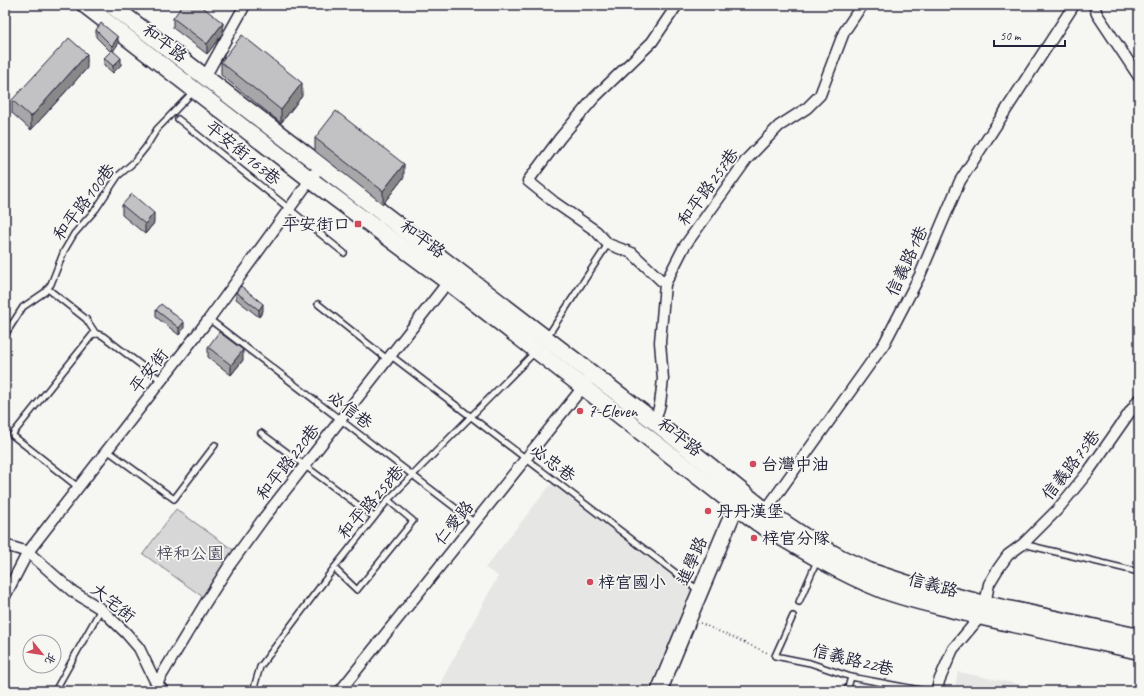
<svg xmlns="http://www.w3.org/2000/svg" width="1144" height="696" font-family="Caveat,'LXGW WenKai TC',sans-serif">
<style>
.built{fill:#e6e6e4}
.green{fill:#d7d7d7;stroke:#7c7c89}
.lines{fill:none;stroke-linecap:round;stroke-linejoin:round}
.lane-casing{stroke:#22223b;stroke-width:8}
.street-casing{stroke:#22223b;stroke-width:13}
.secondary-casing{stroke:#22223b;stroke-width:18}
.primary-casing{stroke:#22223b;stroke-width:19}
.path{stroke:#22223b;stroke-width:1.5;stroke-dasharray:1 3;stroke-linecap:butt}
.lane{stroke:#f6f6f2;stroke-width:5}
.street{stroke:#f6f6f2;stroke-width:10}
.secondary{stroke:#f6f6f2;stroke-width:15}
.primary{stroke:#f6f6f2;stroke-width:16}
.wall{fill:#a7a7a9;stroke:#22223b}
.shaded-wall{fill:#888889;stroke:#22223b}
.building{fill:#c2c2c4;stroke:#22223b}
.poi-dot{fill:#d1495b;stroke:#f6f6f2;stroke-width:1.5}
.labels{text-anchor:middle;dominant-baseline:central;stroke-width:3.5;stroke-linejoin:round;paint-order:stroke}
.street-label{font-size:17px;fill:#22223b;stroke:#f6f6f2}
.poi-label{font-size:17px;fill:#22223b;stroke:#f6f6f2;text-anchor:start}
.park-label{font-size:17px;fill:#4f4f62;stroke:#f6f6f2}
</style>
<rect width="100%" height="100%" fill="#f6f6f2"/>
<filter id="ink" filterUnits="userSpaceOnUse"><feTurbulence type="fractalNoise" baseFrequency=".025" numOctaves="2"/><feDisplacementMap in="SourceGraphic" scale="8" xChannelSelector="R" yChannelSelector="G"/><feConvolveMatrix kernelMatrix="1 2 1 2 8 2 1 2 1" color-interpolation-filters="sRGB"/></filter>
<g filter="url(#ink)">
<!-- built -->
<g class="built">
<path d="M552,483L694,588L648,691H436L498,576L485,568Z"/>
<path d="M958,672L1053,691H954Z"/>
</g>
<!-- green -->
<path class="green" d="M176,509L236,552L203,597L143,554Z"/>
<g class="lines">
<defs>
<g id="lane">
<path d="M178,119L344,253"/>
<path d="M48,289L86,319L96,334"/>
<path d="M318,304L387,359"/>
<path d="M209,319L475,523"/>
<path d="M96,334H98L103,336L162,381"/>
<path d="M5,335L23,307L45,292L51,284L64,251L74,234L96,209L118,176L134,162L146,147L157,129L193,92"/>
<path d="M547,337L608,244"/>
<path d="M390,355L698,590"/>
<path d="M261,433L374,517"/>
<path d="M107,450L174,499L215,445"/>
<path d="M78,487L12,435L93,334H96"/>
<path d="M1023,544L1139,572"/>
<path d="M334,568L357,590L413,521L388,500"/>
<path d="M799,602L817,561"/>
<path d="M793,616L775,656L810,663L851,677L925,691"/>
<path d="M55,691L101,609"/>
<path d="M253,691L260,667L334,568L388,500L536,351"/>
<path d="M847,691L851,677"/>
</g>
<g id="street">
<path d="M1094,5L1097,14L1139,77"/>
<path d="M205,77L245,5"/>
<path d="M665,284L632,253L608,244L596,231L554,202L528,181L560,138L594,98L652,42L677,5"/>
<path d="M655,422L660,404L663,379L660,342L665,284L684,247L747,159L779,126L807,108L820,95L844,32L862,5"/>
<path d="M763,514L884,344L920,275L960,181L1074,5"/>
<path d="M5,545L28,552L72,591L101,609L126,633L139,648L154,679L163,691"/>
<path d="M5,596L28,552L209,319L321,165"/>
<path d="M157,683L206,602L229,566L263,519L451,278"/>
<path d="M340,691L587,382"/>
<path d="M937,691L939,681L953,649L980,617L985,604L989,584L998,569L1008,555L1023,544L1057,510L1088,472L1139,399"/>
</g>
<path id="secondary" d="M659,691L689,618L741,494"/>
<g id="primary">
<path d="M85,5L311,180L447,281L758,523C799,548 838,572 883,590C904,598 926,603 947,608C1010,625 1075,636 1139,651"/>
<path d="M111,5L655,422L766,511L814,543L841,558L869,571L918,587L985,604L1139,637"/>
</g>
</defs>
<!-- lane casing -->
<use href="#lane" class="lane-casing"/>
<!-- street casing -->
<use href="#street" class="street-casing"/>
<!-- secondary casing -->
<use href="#secondary" class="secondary-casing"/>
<!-- primary casing -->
<use href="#primary" class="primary-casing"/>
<!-- path -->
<path class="path" d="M700,623L768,653"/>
<!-- lane -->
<use href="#lane" class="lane"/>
<!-- street -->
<use href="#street" class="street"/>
<!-- secondary -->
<use href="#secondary" class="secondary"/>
<!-- primary -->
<use href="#primary" class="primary"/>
</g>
<!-- wall -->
<g class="wall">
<path d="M173,18L223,33L207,54L173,28Z"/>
<path d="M96,30L118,44L113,50L121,65L113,73L104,65V58L111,52L96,37Z"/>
<path d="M221,62L302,96L281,123L221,75Z"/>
<path d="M87,68L31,130L12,113V100Z"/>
<path d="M315,138L404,177L383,204L315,151Z"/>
<path d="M122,205L154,223L145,234L122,215Z"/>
<path d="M236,292L263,311L259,317L236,299Z"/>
<path d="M156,310L184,328L179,335L156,317Z"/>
<path d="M208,347L243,360L231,375L208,357Z"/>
</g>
<!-- shaded-wall -->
<g class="shaded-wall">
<path d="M223,23V33L207,54V44Z"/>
<path d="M118,37V44L112,53V46Z"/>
<path d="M87,54V68L31,130V117Z"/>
<path d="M121,58V65L113,73V66Z"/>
<path d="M302,83V96L281,123V110Z"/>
<path d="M404,164V177L383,204V191Z"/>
<path d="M154,213V223L145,234V224Z"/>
<path d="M263,304V311L259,317V310Z"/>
<path d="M184,322V328L179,335V328Z"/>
<path d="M243,350V360L231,375V365Z"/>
</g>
<!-- building -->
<g class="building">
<path d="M183,5H200L223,23L207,44L173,18Z"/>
<path d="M101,23L118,37L112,46L96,30Z"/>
<path d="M242,35L302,83L281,110L221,62Z"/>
<path d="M69,38L87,54L31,117L12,100Z"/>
<path d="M112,50L121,58L113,66L104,58Z"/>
<path d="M336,111L404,164L383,191L315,138Z"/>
<path d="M132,194L154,213L145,224L122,205Z"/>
<path d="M241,286L263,304L259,310L236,292Z"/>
<path d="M161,304L184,322L179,328L156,310Z"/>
<path d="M219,332L243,350L231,365L208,347Z"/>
</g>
</g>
<!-- markers -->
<g class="poi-dot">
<rect x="354" y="220" width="8" height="8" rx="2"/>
<circle cx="580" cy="411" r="4"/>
<circle cx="753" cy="464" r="4"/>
<circle cx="708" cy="511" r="4"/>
<circle cx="754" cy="538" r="4"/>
<circle cx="590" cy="582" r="4"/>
</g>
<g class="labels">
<!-- street labels -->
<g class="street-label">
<text transform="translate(165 43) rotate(38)">和平路</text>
<text transform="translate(243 153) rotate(39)">平安街163巷</text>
<text transform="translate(708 187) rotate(-54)">和平路257巷</text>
<text transform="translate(84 202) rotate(-53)">和平路100巷</text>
<text transform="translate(423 239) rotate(37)">和平路</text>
<text transform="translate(907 261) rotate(-65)">信義路1巷</text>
<text transform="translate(149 371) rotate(-52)">平安街</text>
<text transform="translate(350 410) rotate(37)">必信巷</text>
<text transform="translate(680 437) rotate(38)">和平路</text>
<text transform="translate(288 462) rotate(-52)">和平路220巷</text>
<text transform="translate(553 463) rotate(37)">必忠巷</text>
<text transform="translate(1071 465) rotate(-52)">信義路75巷</text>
<text transform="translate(371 502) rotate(-49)">和平路258巷</text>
<text transform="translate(454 523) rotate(-51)">仁愛路</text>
<text transform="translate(692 561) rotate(-67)">進學路</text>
<text transform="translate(933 585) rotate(15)">信義路</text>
<text transform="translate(113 603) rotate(39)">大宅街</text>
<text transform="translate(853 660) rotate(14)">信義路22巷</text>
</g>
<!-- poi labels -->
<g class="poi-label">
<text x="350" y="224" text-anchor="end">平安街口</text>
<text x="588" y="411">7-Eleven</text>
<text x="761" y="464">台灣中油</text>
<text x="716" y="511">丹丹漢堡</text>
<text x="762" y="538">梓官分隊</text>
<text x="598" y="582">梓官國小</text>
</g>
<!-- park labels -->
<g class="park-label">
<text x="190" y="553">梓和公園</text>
</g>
</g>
<!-- margin -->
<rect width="1144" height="696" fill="none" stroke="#f6f6f2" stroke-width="20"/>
<rect x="10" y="10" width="1124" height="676" fill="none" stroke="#22223b" stroke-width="1.5" filter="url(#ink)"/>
<!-- north arrow -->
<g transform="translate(42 654) rotate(120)"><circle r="19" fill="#f6f6f2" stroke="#a1a1a9"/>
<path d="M0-3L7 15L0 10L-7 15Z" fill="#d1495b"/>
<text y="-6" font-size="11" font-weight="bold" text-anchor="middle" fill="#22223b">北</text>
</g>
<!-- scale -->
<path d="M994 40v6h71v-6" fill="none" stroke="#22223b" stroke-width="2"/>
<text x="1000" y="40" font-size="12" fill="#22223b" stroke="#f6f6f2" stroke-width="3" paint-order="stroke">50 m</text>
</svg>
